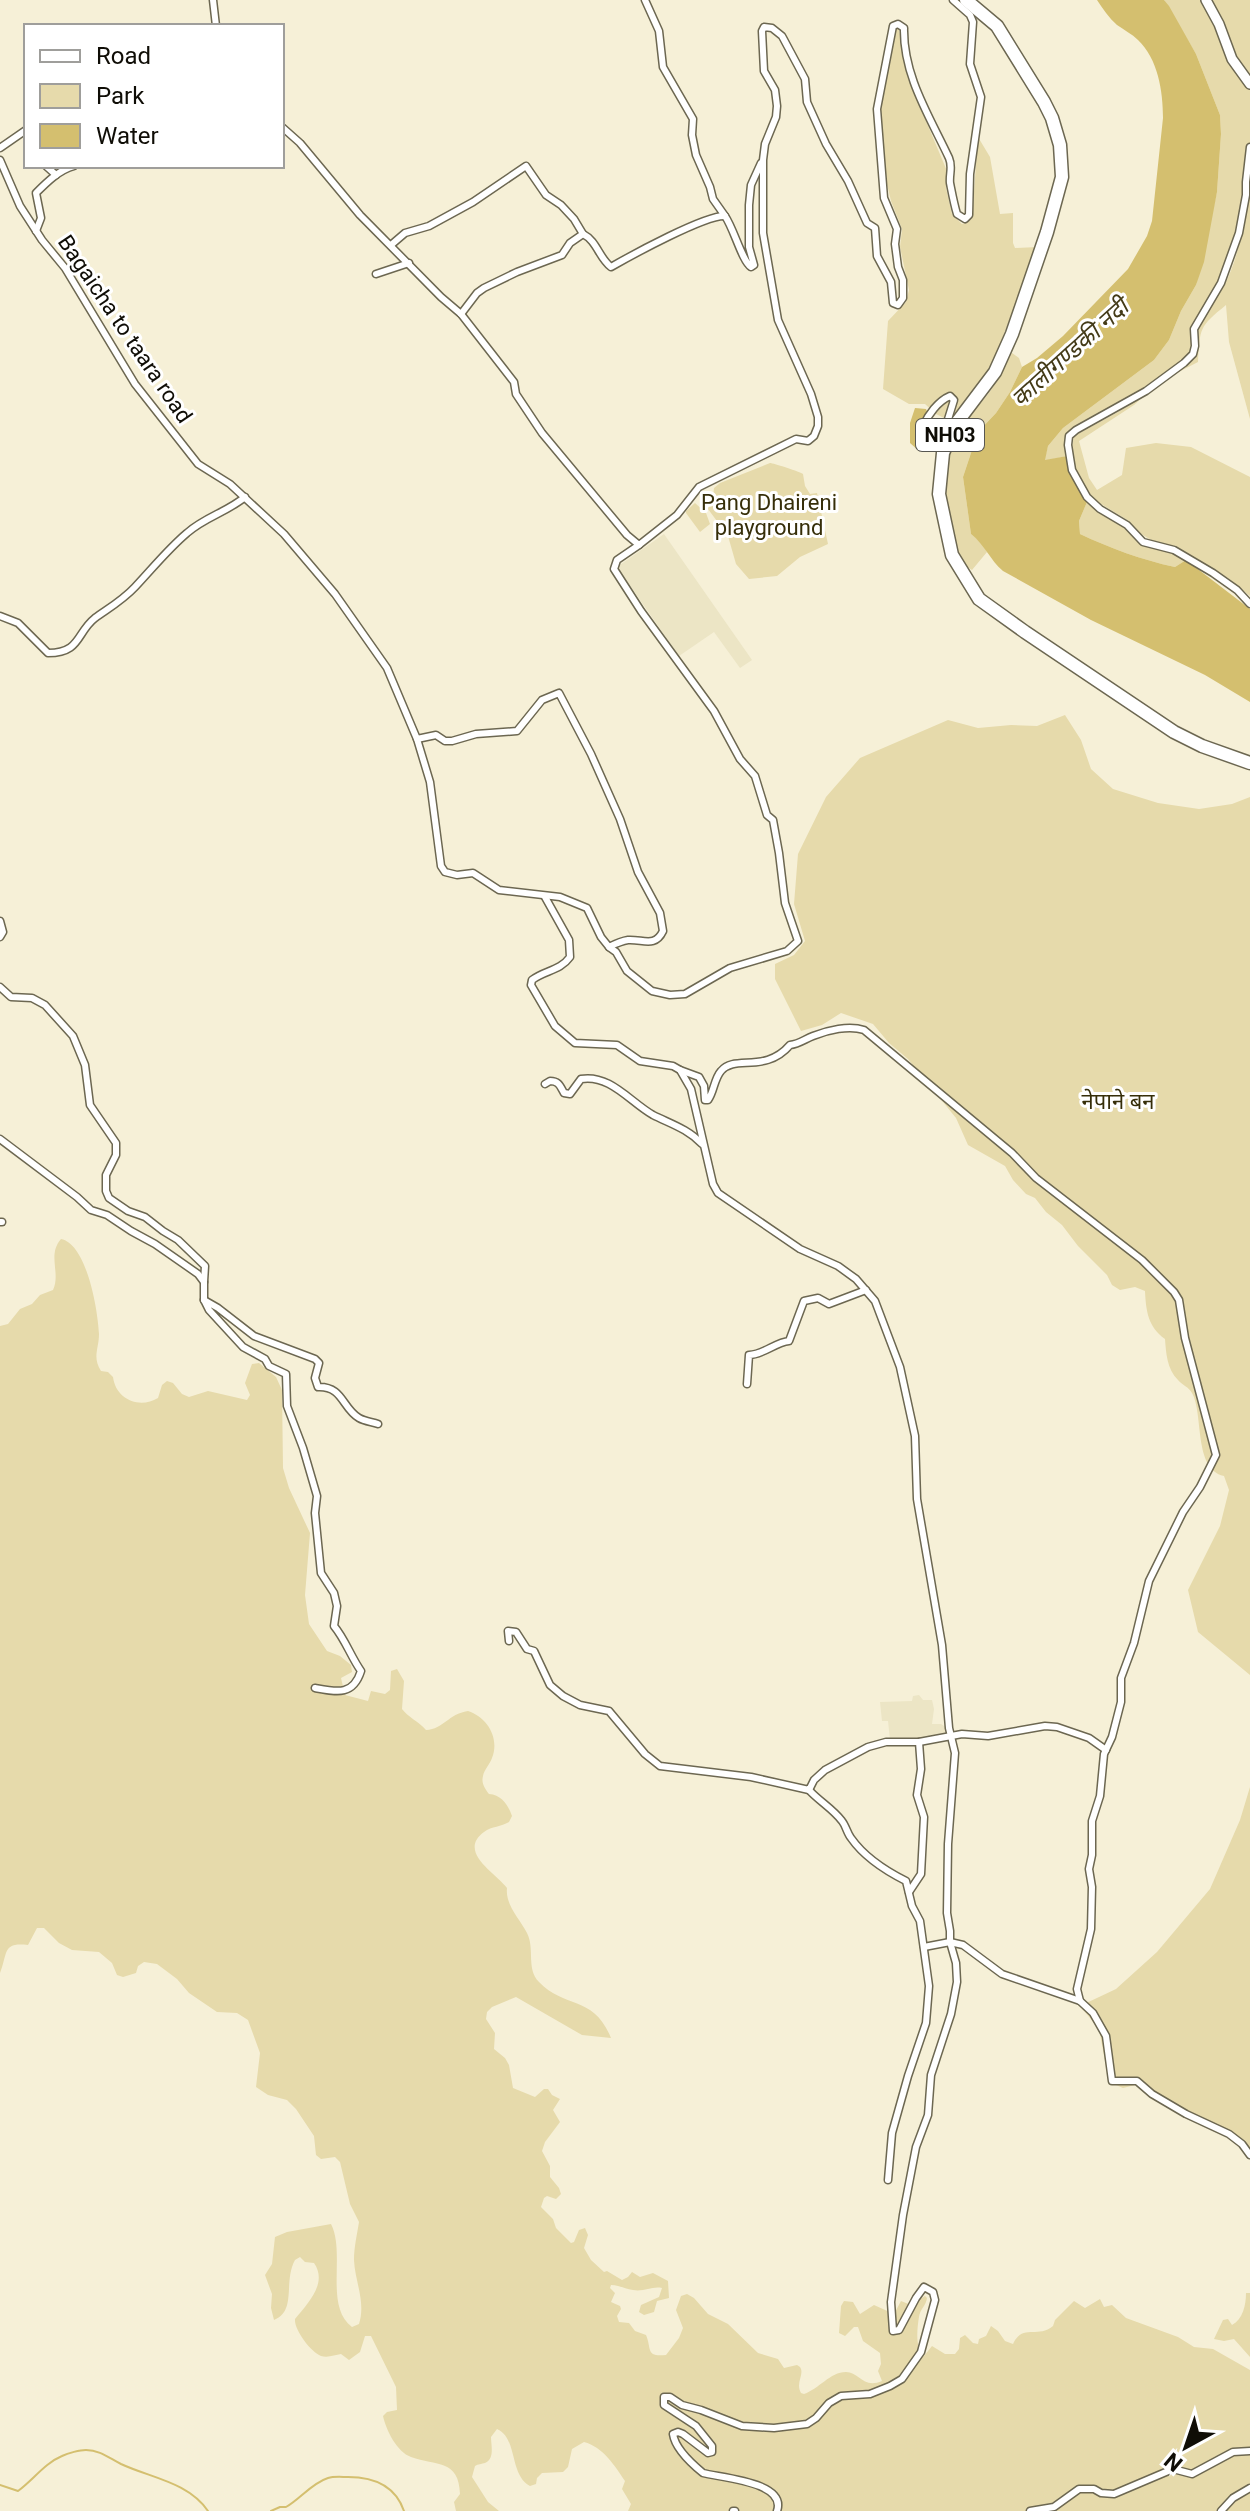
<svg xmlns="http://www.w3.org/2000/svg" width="1250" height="2511" font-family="Roboto,'Noto Sans Devanagari',sans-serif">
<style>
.built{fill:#ece5c5}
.green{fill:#e6daab}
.water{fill:#d4bf6f}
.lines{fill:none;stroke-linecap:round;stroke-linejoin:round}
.stream{stroke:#d4bf6f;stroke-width:2}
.street-casing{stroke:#6c6751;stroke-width:9}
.secondary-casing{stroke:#6c6751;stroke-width:12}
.highway-casing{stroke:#6c6751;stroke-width:15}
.street{stroke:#fff;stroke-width:6}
.secondary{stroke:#fff;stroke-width:9}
.highway{stroke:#fff;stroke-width:12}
.labels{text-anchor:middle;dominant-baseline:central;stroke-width:6;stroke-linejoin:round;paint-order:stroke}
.shield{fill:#fff;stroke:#575651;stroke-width:2}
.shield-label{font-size:20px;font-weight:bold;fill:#0f0d06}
.street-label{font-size:22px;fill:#0f0d06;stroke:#fff}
.park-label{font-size:22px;fill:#362e09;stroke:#fff}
.water-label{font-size:24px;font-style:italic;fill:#443b18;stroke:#fff}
</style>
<rect width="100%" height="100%" fill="#f6f0d7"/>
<!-- built -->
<g class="built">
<path d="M664,534L752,660L740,668L714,632L679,656L617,567Z"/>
<path d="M919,1695L923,1700H932L934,1709L932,1724H941L947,1728L945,1735L937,1738L890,1740L888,1721H882L880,1702L912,1701L913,1696Z"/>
</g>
<!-- green -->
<g class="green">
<path d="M1164,0H1250V164L1244,163L1243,194L1234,238L1220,279L1192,325V350L1184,361L1138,392L1069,434L1067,456L1044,461L1048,446L1063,428L1154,360L1169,340L1181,311L1196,285L1217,192L1221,134L1220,115L1196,54Z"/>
<path d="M896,29H899L908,78L947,171L946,188L952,214L962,224L972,219L978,137L990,157L1000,214L1013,213V243L1015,248L1038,247L998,349L984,379L950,421L936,414L925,404H909L883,389L888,321L906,302L909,290L900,247L902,229L891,201L887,184L880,112Z"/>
<path d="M1250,174V419L1229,342L1226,305C1199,327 1200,328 1198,362L1159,382L1134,405L1079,441L1089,478L1097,490L1122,475L1126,448L1156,443L1191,447L1250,477V596L1228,578L1198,562L1176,546L1156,543L1138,532L1129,521L1093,499L1075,468L1072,446L1074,436L1118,412L1194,355L1197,339L1196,330C1205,315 1215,301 1224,286C1242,252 1245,211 1250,174Z"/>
<path d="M1012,353L1019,358L1022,367L1010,392L996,413L978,432L963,477L971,534L982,543L987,552L972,570L958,561C949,522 933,471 955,433C965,417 981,405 991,390C1000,379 1000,362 1012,353Z"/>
<path d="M770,463C773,463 801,472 803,474L805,486L810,494L817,493L828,544L800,557L777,576L749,579L736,564L728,536L708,509L713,497L714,488L720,483Z"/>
<path d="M1087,502L1126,527L1140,542L1155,549L1175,553L1186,560L1175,567C1142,560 1110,548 1080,534L1079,521Z"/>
<path d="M695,503L706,513L710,524L700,532L686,513V511Z"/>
<path d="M1065,715L1081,740L1091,769L1113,789L1158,803L1199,809L1232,804L1250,797V1675L1198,1632L1188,1590L1220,1526L1229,1490L1224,1476C1193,1469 1204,1414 1192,1393C1189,1387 1182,1385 1178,1380C1167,1369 1166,1353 1165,1339C1148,1327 1146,1311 1145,1291L1135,1287L1120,1290L1112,1285L1107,1275L1078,1246L1062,1225L1046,1212L1035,1198L1026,1194L1013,1180L1005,1166L968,1145L956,1118L908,1059L889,1043L873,1024L841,1013L822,1025L801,1031L775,979V964L794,955L805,941L794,904L798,854L826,797L860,758L948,720L978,728L1011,725L1037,726Z"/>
<path d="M61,1239C87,1244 98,1311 99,1334C99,1349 92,1357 101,1371L108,1372L113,1377C116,1400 140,1409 158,1398L162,1385L167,1381L173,1383L182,1394L189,1397L208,1391L247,1400L250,1395L245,1383L252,1364L259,1363L276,1377L282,1390L283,1468L289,1488L310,1533L305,1595L309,1624L327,1651L340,1656L351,1665L352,1672L341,1678L345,1695L368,1701L371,1691L385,1694L390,1690L391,1671L397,1669L404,1681L402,1709C408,1717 418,1721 426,1730C444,1729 448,1714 468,1711C487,1717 500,1738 492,1758C490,1764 484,1770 483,1776C481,1783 485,1789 489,1794C502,1795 508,1805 512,1816L509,1822C501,1827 492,1826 484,1832C457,1852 496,1873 507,1888C505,1905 520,1919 527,1933C535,1948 526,1969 539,1982C565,2009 594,1995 611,2038L582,2035L516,1997L492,2007L487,2012L486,2019L495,2033L494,2049L505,2058L509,2065L513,2088L535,2097L544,2089H548L552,2095L560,2099L553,2110L560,2122L545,2142L542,2151L550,2166V2177L559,2188L561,2194L556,2199L547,2196L544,2198L541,2207L553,2219L556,2228L571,2243L574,2242L579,2230L585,2228L588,2235L584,2248L591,2260L604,2272L607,2271L622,2280L628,2277L632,2272L640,2277L653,2273L668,2281L669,2298L657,2301L654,2312L644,2315L639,2312L641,2305L659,2297L662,2288C652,2286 644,2292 633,2290C625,2289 619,2285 611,2285L610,2288L615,2293L611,2302L620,2306L621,2309L617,2316L619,2322L629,2323L635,2331L646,2335C652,2349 645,2357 666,2355L679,2338L683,2328L676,2310L681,2296L687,2294L694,2298L708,2314L728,2324L758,2353L778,2359L784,2368L797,2365L800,2367C805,2374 795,2383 801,2393L804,2394C819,2389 830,2372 846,2372C859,2372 863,2389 882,2381L878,2371L881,2364L880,2353L863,2341L858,2327H854L845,2336L839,2333L841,2306L844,2301L853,2302L860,2314L874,2305L894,2314L901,2301L911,2305L925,2296L927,2298C926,2306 920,2309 919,2317C917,2329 915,2349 924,2356L932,2346L945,2354H955L959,2349L960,2338L965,2335L973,2343L978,2344L979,2339L986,2336L991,2326L998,2331L1005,2341L1013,2344C1023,2323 1037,2339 1053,2326L1055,2320L1074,2301L1085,2308L1100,2299L1104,2307L1112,2305L1126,2318L1178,2337L1194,2347L1213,2349L1250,2370V2511H628L631,2504L622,2489L625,2481C615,2466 603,2447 584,2442L572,2449L568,2467L563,2472L542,2473L537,2478L536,2484L530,2486C509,2475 518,2438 497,2429L491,2437C491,2445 495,2459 485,2463C482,2464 478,2464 475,2466L472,2477L488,2502L499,2511H456L454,2502L460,2494C459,2459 436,2466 411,2457C397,2452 386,2430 383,2416L387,2412L397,2410L396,2387L371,2336H365L360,2352L349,2360L341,2354C335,2355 328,2358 321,2356C311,2352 294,2330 295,2319C308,2303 328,2283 314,2263L305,2262L300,2257L295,2260C283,2282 297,2311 274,2320L271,2308L272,2294L265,2275L272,2264L275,2237L287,2232L331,2224C346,2253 324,2306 352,2327L359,2324C366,2302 355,2282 354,2260C354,2247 357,2235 359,2222L350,2204L340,2162L335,2157L321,2159L316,2155L314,2136L296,2109L287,2100L268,2095L256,2087L260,2053L248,2020L237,2013L217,2012L189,1993L177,1979L157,1964L144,1962L138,1966L136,1973L123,1977L117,1975L112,1963L99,1952L72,1950L59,1943L44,1928H37L28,1945C2,1942 8,1953 0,1973V1326L8,1324L20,1309L32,1304L40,1295L53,1290C61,1273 47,1255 61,1239Z"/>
<path d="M1250,1787V2158L1245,2155L1239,2144L1220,2130L1168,2106L1135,2085L1123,2088L1109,2082L1099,2029L1080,2006L1116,1989L1157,1952L1210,1889L1240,1820Z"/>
<path d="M1246,2293H1250V2357L1234,2339L1224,2341L1214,2339L1223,2320L1228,2319L1232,2325C1243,2319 1246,2305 1246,2293Z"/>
</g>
<!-- water -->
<g class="water">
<path d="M1097,0H1164L1169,6L1196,54L1220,115L1221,134L1217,192L1204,262L1196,285L1181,311L1169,340L1154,360L1063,428L1048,446L1045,460L1067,456L1071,476L1087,502L1079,521L1080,534C1110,548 1142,560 1175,567L1186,560L1250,609V702L1205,675L1091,620L1003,571C990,560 985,545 971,534L963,477L978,432L996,413L1010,392L1022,367L1037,358L1063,336L1128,269L1147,236L1152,221L1163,118C1163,91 1158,59 1138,40C1132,34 1124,30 1117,25C1109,18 1103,9 1097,0Z"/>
<path d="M915,408L926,409L932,424L919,451L910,443V423Z"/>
</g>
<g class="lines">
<!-- stream -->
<g class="stream">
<path d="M0,2485L18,2491C33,2480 45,2463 62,2456C68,2453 80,2450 86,2450C100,2450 109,2458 121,2464C151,2478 188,2482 208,2511"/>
<path d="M271,2511L280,2507H286C300,2499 312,2483 328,2478C334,2476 342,2477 348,2477C374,2477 395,2485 404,2511"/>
</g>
<defs>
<g id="street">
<path d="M213,0L216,26"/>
<path d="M282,127L300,143L360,215L441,297L461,314L514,382L516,394L542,433L627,535L639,545L677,515L699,487L796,439L808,441L814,436L818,426V417L811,394L778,320L763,233V160L765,144L776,117L777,106L775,90L764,71L762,31L764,27L772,28L782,36L805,79L807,102L826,144L848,181L867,223L875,228L877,256L891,282L893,303L898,305L903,298V280L898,267L895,244L897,229L884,198L877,109L893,26L898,24L904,28C903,76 930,117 949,158C953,167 949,174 950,183C952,193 954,204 957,214L965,219L969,215L970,174L981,97L970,64L973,22L970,15L953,0"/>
<path d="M1250,147L1246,182V195L1239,233L1221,283L1194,329L1195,346L1193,354L1184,363L1146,391L1076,430L1069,436L1068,445L1072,470L1087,497L1100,509L1127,525L1143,542L1174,550L1213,573L1237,590L1250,604"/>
<path d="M0,148L26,130"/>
<path d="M0,160L20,206L42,240L65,268L135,384L198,464L230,484L284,534L335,594L387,668L417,739L430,782L441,866L445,872L457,875L473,873L499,890L560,897L587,908L601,937L609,947L616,952L627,971L652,991L670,995L685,994L730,968L787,951L798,941L785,903L779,853L773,820L767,815L755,776L740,759L714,711L641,611L614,569L617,560L639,545"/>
<path d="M46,166L56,175"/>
<path d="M725,216C734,229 742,261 751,267L754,265L749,247V205L751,185L761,163"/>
<path d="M36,231L41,218L36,193C47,182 59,170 74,166"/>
<path d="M391,245L405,233L429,226L473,202L526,166L546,195L561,205L574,219L583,234"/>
<path d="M376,274L409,263"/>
<path d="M461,314L477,293L484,288L517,272L562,255L570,243L583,234C597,241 599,258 611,267C632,255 705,215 725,216L713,199L710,187L696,155L692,135L693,119L663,67L659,31L645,0"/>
<path d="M923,426C928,415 938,401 950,396L954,400L945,429L946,438"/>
<path d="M0,616L18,623L48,653C81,653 76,633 95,618C109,608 123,600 135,587C152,569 168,549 187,533C205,517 227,512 245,497"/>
<path d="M417,739L436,735L445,741H452L476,734L517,731L542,700L559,693L591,754L620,819L638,872L660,913L663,931C655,948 643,939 628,940C621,941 615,944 609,947"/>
<path d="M545,897L569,940L570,957C560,971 545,970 532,980L531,985L555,1026L575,1043L617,1045L640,1061L673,1066L680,1070L691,1089L713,1184L718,1193L800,1249L838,1266L856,1279L875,1301L900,1367L915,1436L917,1499L942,1645L949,1728L955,1753L948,1844L947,1913L950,1931V1942L956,1963L957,1982L951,2014L931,2075L928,2115L916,2147L903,2215L891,2302L893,2331L899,2330L916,2298L924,2287L933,2292L935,2300L921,2352L902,2379L890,2386L870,2394L841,2396L829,2403L816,2418L807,2424L774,2428L742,2426L701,2410L682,2405L670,2397H664V2405L696,2426L712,2446V2452L708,2453L683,2434L678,2432L673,2434C675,2448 692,2464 703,2473C722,2478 787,2482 777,2511"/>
<path d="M0,921L3,932L0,937"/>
<path d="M0,987L11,997L32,998L45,1005L73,1036L85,1065L90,1105L116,1143V1155L106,1175V1191L109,1198L128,1211L145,1217L163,1231L178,1240L205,1266L204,1282"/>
<path d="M680,1070L699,1077L704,1086L705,1100H708C714,1092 714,1079 721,1071C735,1054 765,1074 790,1045C799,1044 805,1039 813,1036C828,1030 849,1025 864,1030L1012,1153L1036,1178L1142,1260L1174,1292L1179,1300L1185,1338L1216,1455L1200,1487L1183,1512L1149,1581L1134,1643L1121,1678V1702L1112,1737L1104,1754L1100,1796L1092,1821V1855L1089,1869L1092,1887L1091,1929L1077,1989L1080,2001"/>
<path d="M545,1084L550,1081C559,1081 560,1086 564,1093L570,1094L581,1079C610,1074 630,1102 653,1115C671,1124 688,1129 702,1144"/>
<path d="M0,1139L77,1197L91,1210L107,1215L131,1231L155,1244L198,1274L204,1282V1300"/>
<path d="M0,1222H2"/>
<path d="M747,1384L749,1355C763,1355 776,1342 789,1341L804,1301L818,1298L829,1304L866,1290"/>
<path d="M509,1641L508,1631L516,1632L527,1649L534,1651L550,1685L563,1696L580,1705L609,1711L645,1754L660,1766L751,1777L809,1790L814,1780L825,1770L868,1747L886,1742H919L962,1734L988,1736L1045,1726L1057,1727L1089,1738L1106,1750"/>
<path d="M315,1688C337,1692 353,1696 361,1671C351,1657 345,1639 334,1626L337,1606L334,1593L321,1573L315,1513L317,1496L303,1448L287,1406L286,1374L269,1366L265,1359L243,1347L209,1310L204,1300L218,1308L254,1336L315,1359L319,1363L315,1378L318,1387C343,1386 342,1408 359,1418C364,1421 372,1422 378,1424"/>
<path d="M809,1790C819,1801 833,1809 842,1821C846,1826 847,1833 851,1838C865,1858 886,1871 906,1881L912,1906L920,1921L929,1986L926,2023L908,2076L892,2133L888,2180"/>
<path d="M909,1892L921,1874L924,1817L917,1795L921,1769L919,1742"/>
<path d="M924,1947L950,1942L963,1945L1002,1974L1080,2001L1093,2013L1106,2036L1112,2081H1137L1152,2094L1186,2114L1229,2134L1242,2144L1250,2155"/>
<path d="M733,2511H735"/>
<path d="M1030,2511L1054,2507L1079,2489H1094L1101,2493L1114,2494L1173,2469L1192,2474L1233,2452L1250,2451"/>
<path d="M1221,2511L1233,2498L1250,2488"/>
</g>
<path id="secondary" d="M1206,0L1219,24L1232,59L1250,84"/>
<path id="highway" d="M966,0L997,26L1044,102L1052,118L1060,145L1062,177L1047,232L1012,334L995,372L955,425L943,453L939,494L952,555L979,599L1025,632L1174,732L1202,746L1250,763"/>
</defs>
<!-- street casing -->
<use href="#street" class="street-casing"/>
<!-- secondary casing -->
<use href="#secondary" class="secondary-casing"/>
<!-- highway casing -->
<use href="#highway" class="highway-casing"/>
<!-- street -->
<use href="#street" class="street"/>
<!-- secondary -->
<use href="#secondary" class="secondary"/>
<!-- highway -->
<use href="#highway" class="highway"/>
</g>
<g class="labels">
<!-- shield labels -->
<rect class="shield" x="916" y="419" width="68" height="32" rx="6"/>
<g class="shield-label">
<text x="950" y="435">NH03</text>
</g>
<!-- street labels -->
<g class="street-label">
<text transform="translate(125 329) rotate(56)">Bagaicha to taara road</text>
</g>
<!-- park labels -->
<g class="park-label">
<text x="769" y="502">Pang Dhaireni<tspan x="769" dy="25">playground</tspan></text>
<text x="1118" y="1101">नेपाने बन</text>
</g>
<!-- water labels -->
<g class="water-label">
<text transform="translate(1070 353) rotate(-42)">कालीगण्डकी नदी</text>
</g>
</g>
<!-- legend -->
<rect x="24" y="24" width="260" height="144" fill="#ffffff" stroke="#9f9e9b" stroke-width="2"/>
<rect x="40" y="50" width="40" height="12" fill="#ffffff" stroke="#9f9e9b" stroke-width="2"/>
<text x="96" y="64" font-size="24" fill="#0f0d06">Road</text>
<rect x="40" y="84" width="40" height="24" fill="#e6daab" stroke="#9f9e9b" stroke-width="2"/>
<text x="96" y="104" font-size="24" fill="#0f0d06">Park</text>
<rect x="40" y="124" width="40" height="24" fill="#d4bf6f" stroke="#9f9e9b" stroke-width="2"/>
<text x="96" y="144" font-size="24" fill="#0f0d06">Water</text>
<!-- north arrow -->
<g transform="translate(1186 2447) rotate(220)" stroke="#ffffff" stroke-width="6" paint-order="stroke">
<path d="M0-6L14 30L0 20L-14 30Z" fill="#0f0d06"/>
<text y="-12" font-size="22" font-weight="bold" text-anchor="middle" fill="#0f0d06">N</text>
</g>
</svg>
